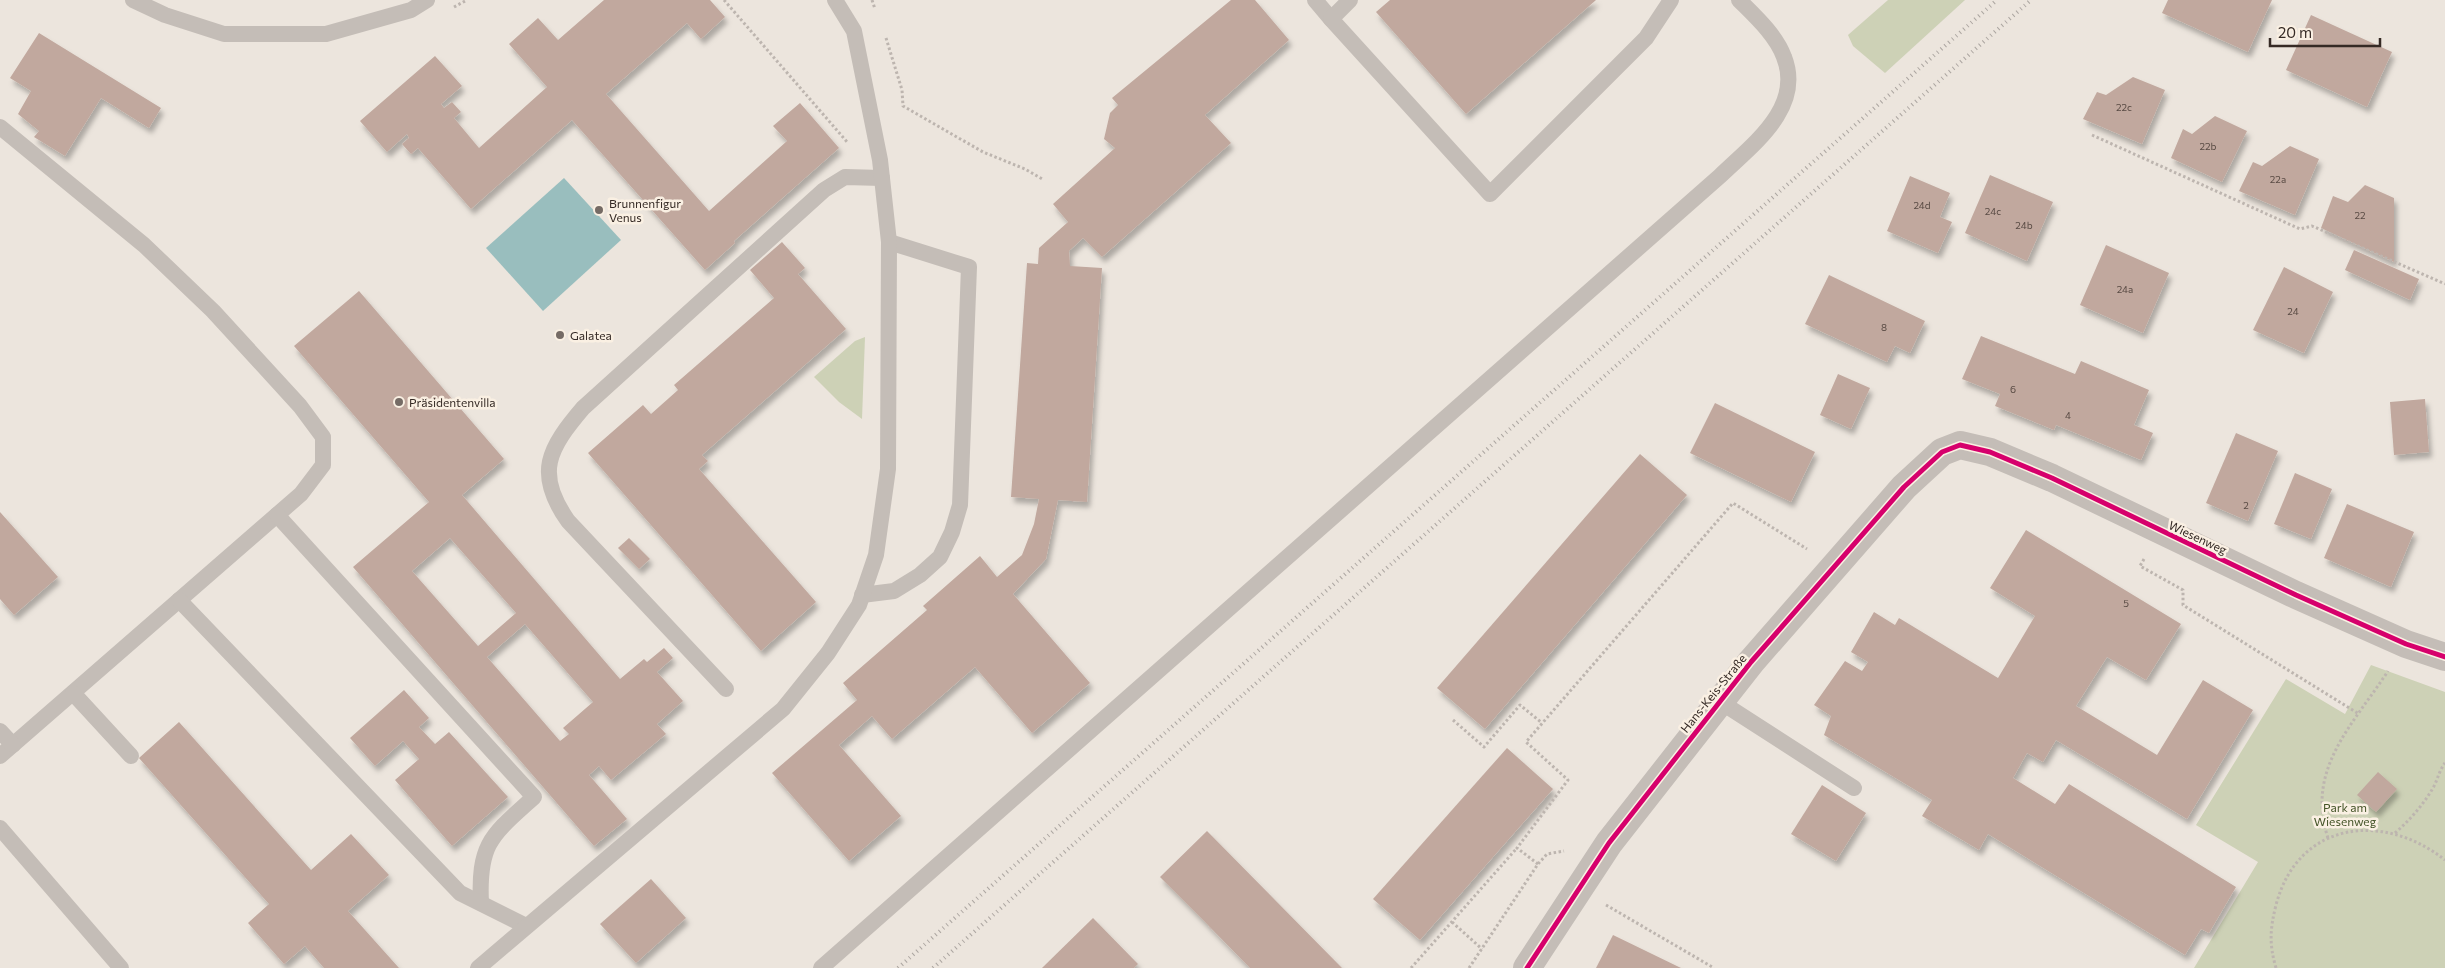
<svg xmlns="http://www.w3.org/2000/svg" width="2445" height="968" font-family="Commissioner,sans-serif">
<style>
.green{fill:#cdd1b6}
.water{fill:#99bebe}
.building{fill:#c1a89e;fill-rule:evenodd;filter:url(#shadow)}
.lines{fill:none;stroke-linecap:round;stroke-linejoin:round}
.path{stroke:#bdb5af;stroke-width:3;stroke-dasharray:2.5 2.5;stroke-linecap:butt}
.service{stroke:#c4bdb7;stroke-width:16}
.minor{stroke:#c4bdb7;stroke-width:28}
.rail{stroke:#aca6a1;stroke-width:4;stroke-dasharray:1 4;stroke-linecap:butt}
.cycleway-casing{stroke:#faf0e3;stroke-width:8}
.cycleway{stroke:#d6006c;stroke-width:5}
.poi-dot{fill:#756b65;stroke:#faf0e3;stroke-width:2}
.labels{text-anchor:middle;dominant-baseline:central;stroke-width:5;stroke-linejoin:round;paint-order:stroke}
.number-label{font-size:10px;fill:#584a43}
.poi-label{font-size:12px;fill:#352a25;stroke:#faf0e3;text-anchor:start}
.street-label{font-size:12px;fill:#352a25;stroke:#faf0e3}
.park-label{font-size:12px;fill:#445428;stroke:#faf0e3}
</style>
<defs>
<filter id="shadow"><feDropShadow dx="3" dy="5.5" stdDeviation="2.5" flood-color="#0004"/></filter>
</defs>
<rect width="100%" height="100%" fill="#ece5dd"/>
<!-- green -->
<g class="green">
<path d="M1888,0H1965L1885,73L1853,46L1848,35Z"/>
<path d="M865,337L862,419L839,402L814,377L855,341Z"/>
<path d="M2371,665L2445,692V968H2194L2258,862L2196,825L2286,679L2345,714Z"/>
</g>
<!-- water -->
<path class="water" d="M564,178L621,240L543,311L486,248Z"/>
<!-- building -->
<g class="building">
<path d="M604,0H710L725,17L701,39L687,23L606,94L709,211L787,141L773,126L800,103L839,148L734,241L735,243L705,270L572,120L471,209L418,148L411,154L402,144L409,138L407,134L387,152L360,121L435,56L462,86L441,104L444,108L452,102L461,112L454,118L479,148L547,87L509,44L538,18L558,40Z"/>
<path d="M1231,0H1255L1289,40L1205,115L1231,143L1102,257L1083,238L1069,251L1070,266L1102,268L1087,502L1058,500L1046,559L1013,594L1090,683L1032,733L975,667L892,739L872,716L839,745L901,816L849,861L772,773L857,700L843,683L927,610L923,606L980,556L997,577L1022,555L1034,524L1039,499L1011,497L1027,263L1038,264L1039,248L1068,222L1053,204L1115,148L1104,139L1110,113L1118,105L1112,98Z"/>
<path d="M1390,0H1596L1466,114L1376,12Z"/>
<path d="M2168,0H2272L2248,52L2162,13Z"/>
<path d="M2311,15L2392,52L2367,107L2286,70Z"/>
<path d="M39,33L161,108L149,128L101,98L65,156L34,137L39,131L18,114L31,91L10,78Z"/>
<path d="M2133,77L2165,90L2142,144L2083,119L2097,92L2106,95Z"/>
<path d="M2215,116L2247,131L2222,182L2171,158L2183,129L2192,134Z"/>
<path d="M2290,146L2319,159L2295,215L2239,191L2253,162L2262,166Z"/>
<path d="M1990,175L2053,202L2027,261L1965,233Z"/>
<path d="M1910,176L1950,193L1940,217L1952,222L1938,253L1887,231Z"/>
<path d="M2365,185L2394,198V262L2321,228L2333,196L2348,202Z"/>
<path d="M782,242L805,268L798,274L846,329L702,455L708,461L699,469L816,602L761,651L588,453L643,405L651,414L678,390L674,385L774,298L750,270Z"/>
<path d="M2106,245L2169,273L2143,333L2080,305Z"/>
<path d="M2354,250L2419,279L2410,300L2345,270Z"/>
<path d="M2284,267L2333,292L2304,353L2253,330Z"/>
<path d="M1829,275L1925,321L1910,353L1895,346L1887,362L1805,324Z"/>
<path d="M359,291L504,459L462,495L620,679L644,659L647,662L664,648L673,658L657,672L683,701L657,724L666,734L611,780L599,766L589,775L627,819L594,846L353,567L429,502L294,346ZM450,538L516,613L478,646L412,571ZM525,624L593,702L563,728L569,734L560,741L487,657Z"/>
<path d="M1981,336L2075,374L2081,361L2149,390L2134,425L2153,433L2141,460L2056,425L2054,430L1995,406L2000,394L1962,379Z"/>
<path d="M1838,374L1870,388L1851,429L1820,415Z"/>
<path d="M2425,399L2429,452L2394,455L2390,402Z"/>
<path d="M1715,403L1815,452L1791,502L1690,453Z"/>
<path d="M2236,433L2278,451L2248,521L2206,503Z"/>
<path d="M1640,454L1687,495L1485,729L1437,688Z"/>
<path d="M2295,473L2332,489L2311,539L2274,524Z"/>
<path d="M2347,504L2414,532L2391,587L2324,558Z"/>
<path d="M0,512L58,577L14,615L0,599Z"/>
<path d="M2026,530L2181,624L2146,680L2107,657L2076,706L2157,755L2203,680L2253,710L2187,819L2056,740L2043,762L2027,753L2013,778L2055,804L2069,784L2236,887L2209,933L2201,929L2185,955L1988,834L1979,850L1922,816L1932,800L1824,735L1831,716L1814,705L1845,661L1862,671L1868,662L1851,652L1874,612L1895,625L1899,618L1998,678L2035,616L1990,588Z"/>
<path d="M629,538L650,559L639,569L618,548Z"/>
<path d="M404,690L429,718L419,727L435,744L449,732L508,797L452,846L395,780L419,759L403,741L375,766L350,738Z"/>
<path d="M179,722L311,870L351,834L389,875L348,911L399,968H324L305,946L284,964L248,923L269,904L139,758Z"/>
<path d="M1507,748L1553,789L1420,940L1373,899Z"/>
<path d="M2378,772L2397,789L2376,812L2357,795Z"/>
<path d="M1822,785L1866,813L1836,861L1791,834Z"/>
<path d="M1207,831L1342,968H1250L1204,921L1160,877Z"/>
<path d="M651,879L686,918L636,963L600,924Z"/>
<path d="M1093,918L1138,964L1134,968H1042Z"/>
<path d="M1613,935L1681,968H1596Z"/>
</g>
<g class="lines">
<!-- path -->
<g class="path">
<path d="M724,0L848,143"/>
<path d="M872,0L875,9"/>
<path d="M454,7L467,0"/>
<path d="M886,38L902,90L903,106L983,152L1025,169L1044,180"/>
<path d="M2092,135L2300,229L2312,226L2445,284"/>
<path d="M2144,559L2140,566L2183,590V605L2359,714"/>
<path d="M1453,720L1484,747L1520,705L1542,723"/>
<path d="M2395,833C2410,820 2423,805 2433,788C2438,779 2439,771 2445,763"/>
<path d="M2328,838C2305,769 2353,725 2388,671"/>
<path d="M1538,864L1517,848L1568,780L1526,742L1733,503L1807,549"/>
<path d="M1606,905L1714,968"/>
<path d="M1452,922L1482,949"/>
<path d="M1411,968L1517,848"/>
<path d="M1469,968L1538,864L1547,854L1564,851"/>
<path d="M2276,968C2269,944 2270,929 2276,905C2298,821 2383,811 2445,860"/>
</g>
<!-- service -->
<g class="service">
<path d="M133,0L165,15L224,34H326L411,10L427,0"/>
<path d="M1315,0L1331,19"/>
<path d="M1350,0L1331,19L1490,194L1646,38L1671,0"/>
<path d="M0,127L144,245L213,311L300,406L323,437V465L301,494L0,756"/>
<path d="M277,515L534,797C492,835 478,843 481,903"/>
<path d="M862,595L894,591L920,575L940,557L952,532L960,505L969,267L889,242"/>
<path d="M179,600L460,893L526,926"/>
<path d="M726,689L568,521C534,473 549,448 583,408L824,190L845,177L882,178"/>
<path d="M73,693L131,756"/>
<path d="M1719,701L1854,788"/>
<path d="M0,731L13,745"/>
<path d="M0,828L121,968"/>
<path d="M478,968L783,709L828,653L859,605L876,555L888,469L889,242L880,160L854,31L835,0"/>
<path d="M821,968L1720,176C1752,145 1804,108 1784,57C1776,35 1755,16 1739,0"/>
</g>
<!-- minor -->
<path class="minor" d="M1527,968L1609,843L1751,662L1904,487L1942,452L1960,445L1990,452L2052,478L2296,595L2406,644L2445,657"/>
<!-- rail -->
<g class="rail">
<path d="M898,968L1997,0"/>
<path d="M933,968L2031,0"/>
</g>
<defs>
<path id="cycleway" d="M1527,968L1609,843L1751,662L1904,487L1942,452L1960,445L1990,452L2052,478L2296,595L2406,644L2445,657"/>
</defs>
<!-- cycleway casing -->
<use href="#cycleway" class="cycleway-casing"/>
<!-- cycleway -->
<use href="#cycleway" class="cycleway"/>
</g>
<!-- markers -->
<g class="poi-dot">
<circle cx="599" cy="210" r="5"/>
<circle cx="560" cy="335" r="5"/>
<circle cx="399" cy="402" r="5"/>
</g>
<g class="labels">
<!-- number labels -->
<g class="number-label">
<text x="2124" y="107">22c</text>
<text x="2208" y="146">22b</text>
<text x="2278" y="179">22a</text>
<text x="1922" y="205">24d</text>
<text x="1993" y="211">24c</text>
<text x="2360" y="215">22</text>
<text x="2024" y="225">24b</text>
<text x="2125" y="289">24a</text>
<text x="2293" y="311">24</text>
<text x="1884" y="327">8</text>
<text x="2013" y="389">6</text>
<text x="2068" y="415">4</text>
<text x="2246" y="505">2</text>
<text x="2126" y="603">5</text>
</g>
<!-- poi labels -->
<g class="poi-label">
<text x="609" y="203">Brunnenfigur<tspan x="609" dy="14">Venus</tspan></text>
<text x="570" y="335">Galatea</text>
<text x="409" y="402">Präsidentenvilla</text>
</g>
<!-- street labels -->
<g class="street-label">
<text transform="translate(2198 537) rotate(25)">Wiesenweg</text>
<text transform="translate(1713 693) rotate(-51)">Hans-Keis-Straße</text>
</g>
<!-- park labels -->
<g class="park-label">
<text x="2345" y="807">Park am<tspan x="2345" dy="14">Wiesenweg</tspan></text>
</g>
</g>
<!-- scale -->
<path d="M2270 38v8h110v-8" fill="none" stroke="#352a25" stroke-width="2.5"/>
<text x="2278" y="38" font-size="15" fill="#352a25" stroke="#faf0e3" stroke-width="4" paint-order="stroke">20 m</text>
</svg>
